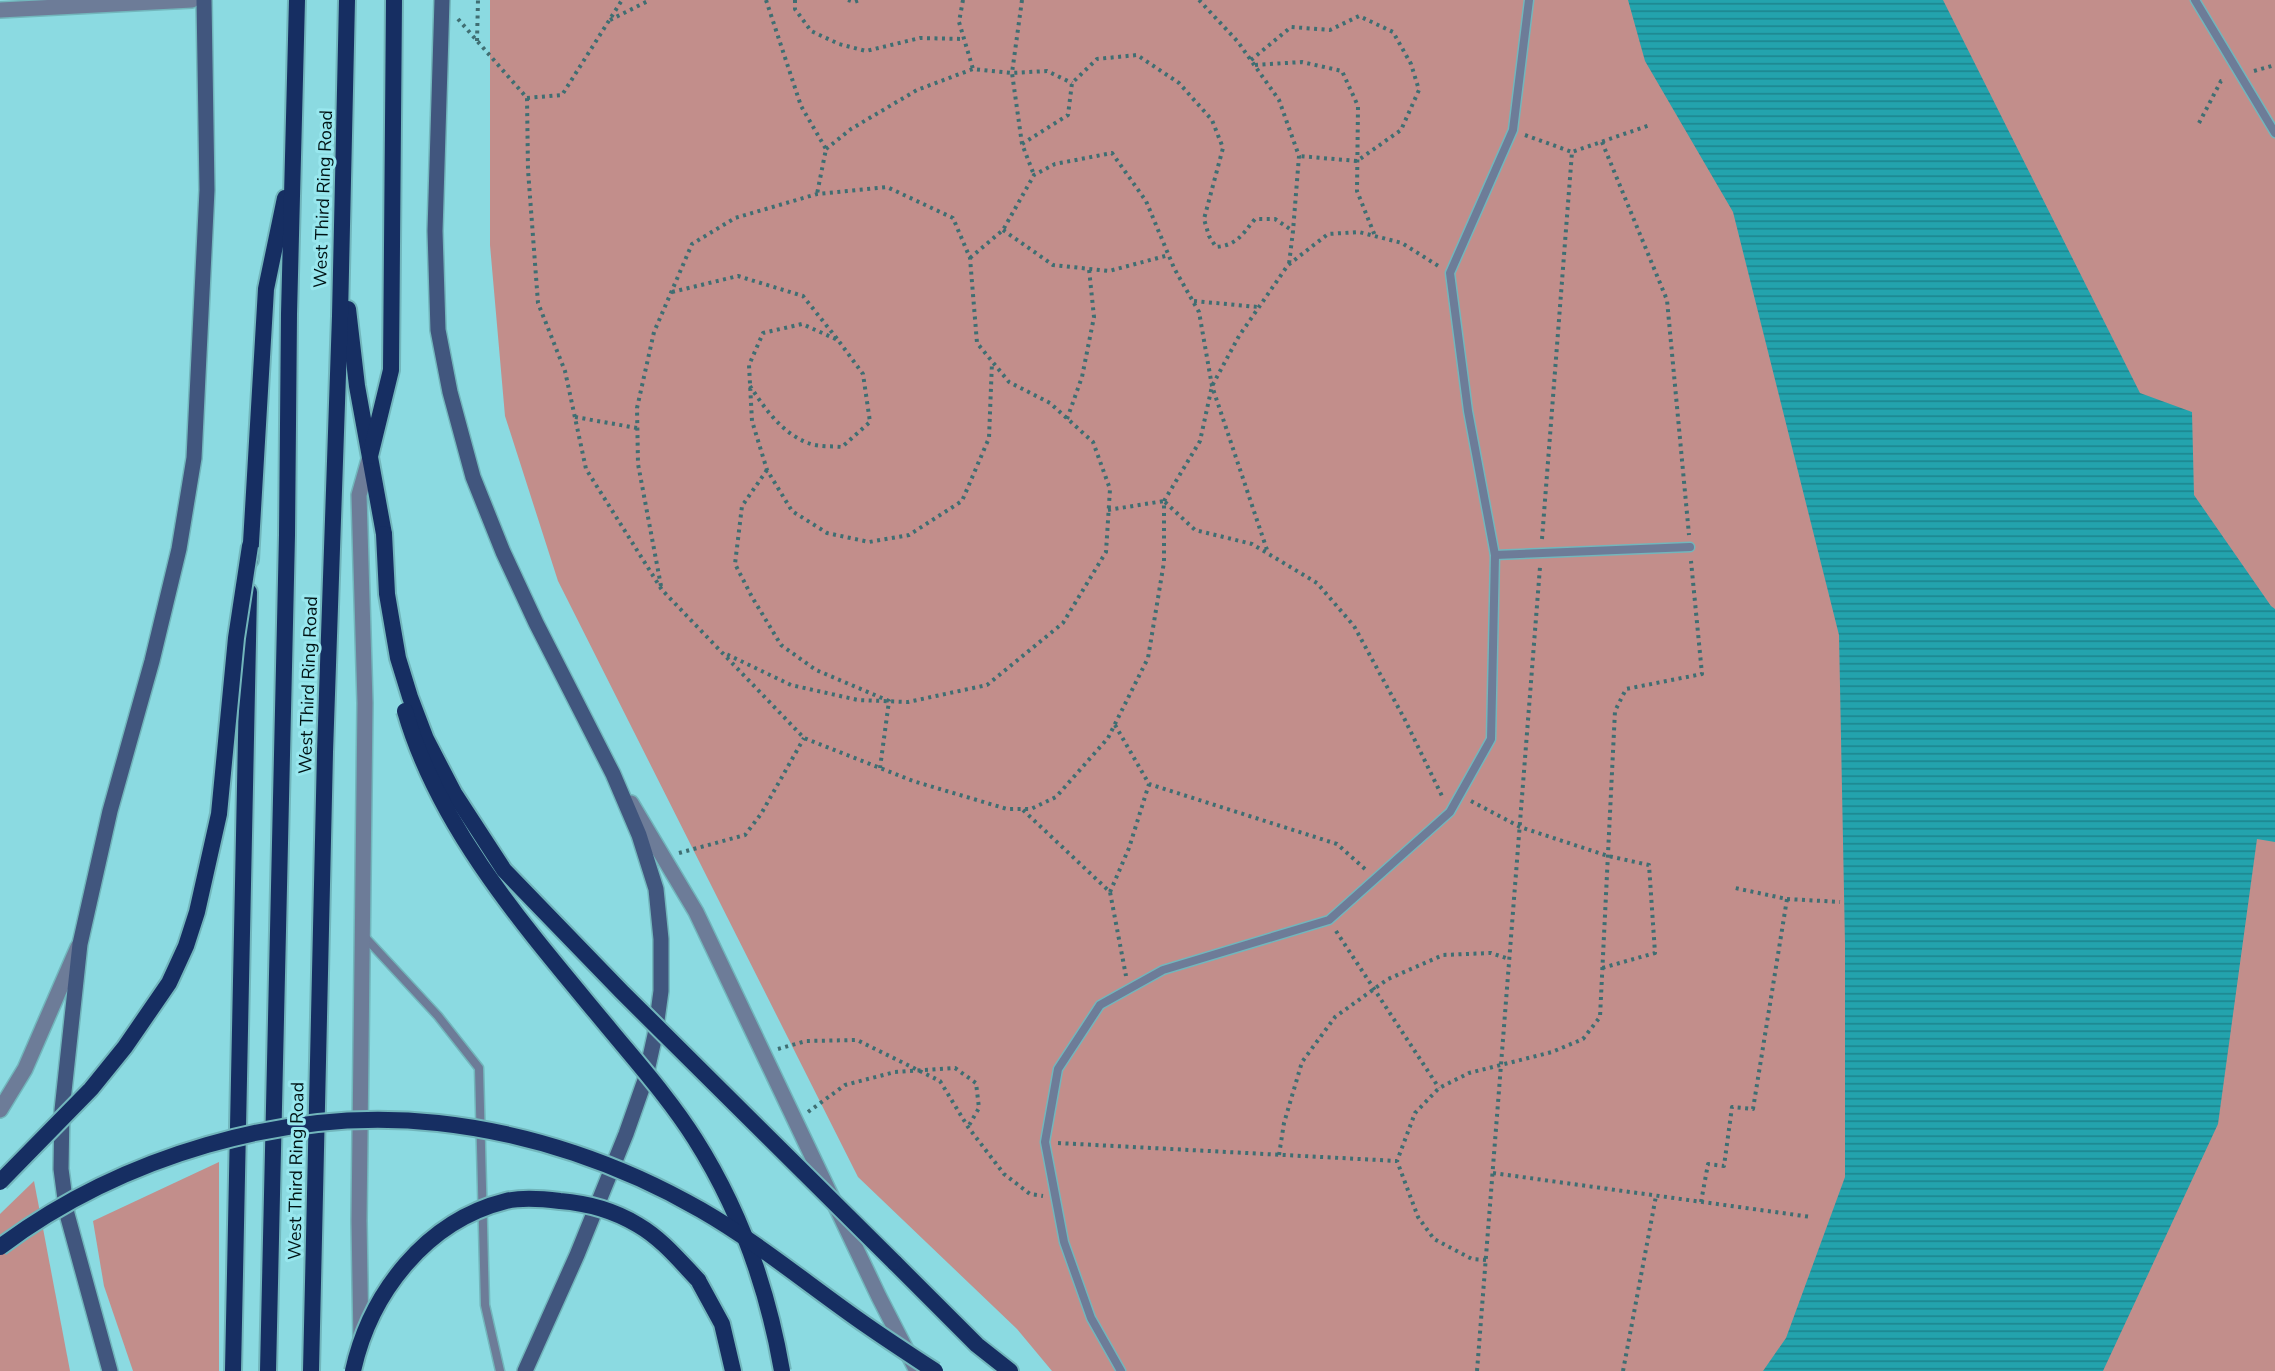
<svg xmlns="http://www.w3.org/2000/svg" width="2275" height="1371" font-family="'Nunito Sans',sans-serif">
<style>
.park{fill:#c28e8b}
.water{fill:url(#water-rules)}
.lines{fill:none;stroke-linecap:round;stroke-linejoin:round}
.service-casing{stroke:#72b6bc;stroke-width:11}
.minor-casing{stroke:#72b6bc;stroke-width:18}
.tertiary-casing{stroke:#72b6bc;stroke-width:18}
.secondary-casing{stroke:#72b6bc;stroke-width:18}
.trunk-casing{stroke:#72b6bc;stroke-width:20}
.path{stroke:#3f6e72;stroke-width:4;stroke-dasharray:3 4.5;stroke-linecap:butt}
.service{stroke:#6d7c98;stroke-width:8}
.minor{stroke:#6d7c98;stroke-width:15}
.tertiary{stroke:#6d7c98;stroke-width:15}
.secondary{stroke:#41567e;stroke-width:15}
.trunk{stroke:#162e62;stroke-width:16}
.trunk-bridge-casing{stroke:#72b6bc;stroke-width:20;stroke-linecap:butt}
.trunk-bridge{stroke:#162e62;stroke-width:16}
.labels{text-anchor:middle;dominant-baseline:central;stroke-width:6;stroke-linejoin:round;paint-order:stroke}
.street-label{font-size:18px;fill:#001315;stroke:#98e7ee}
</style>
<defs>
<pattern id="water-rules" width="6" height="5" patternUnits="userSpaceOnUse" patternTransform="scale(1.5)"><rect width="6" height="5" fill="#23a3ad"/><path d="M0 2.5h6" fill="none" stroke="#1c848c"/></pattern>
</defs>
<rect width="100%" height="100%" fill="#8bdae1"/>
<!-- park -->
<g class="park">
<path d="M490,0H2275V1371H1052L1017,1329L858,1177L558,581L505,416L490,245Z"/>
<path d="M219,1162V1371H133L104,1286L93,1221Z"/>
<path d="M34,1181L70,1371H0V1214Z"/>
</g>
<!-- water -->
<path class="water" d="M1628,0H1943L2140,393L2192,412L2194,495L2271,606L2275,609V842L2257,839L2218,1124L2103,1371H1763L1786,1338L1845,1177V944L1839,635L1733,212L1645,61Z"/>
<g class="lines">
<defs>
<g id="service">
<path d="M2195,0L2275,133"/>
<path d="M1495,555L1690,547"/>
<path d="M362,934L438,1016L479,1068L485,1305L500,1371"/>
<path d="M1121,1371L1091,1318L1064,1242L1045,1142L1058,1069L1100,1005L1163,970L1329,920L1450,812L1491,739L1495,555L1468,411L1450,273L1513,130L1529,0"/>
</g>
<g id="minor">
<path d="M631,803L696,912L879,1297L917,1371"/>
<path d="M0,1110L25,1069L78,947"/>
<path d="M361,1341L359,1221L365,703L359,495L370,456"/>
</g>
<path id="tertiary" d="M0,10L192,0"/>
<g id="secondary">
<path d="M442,0L435,231L438,330L450,392L473,477L503,552L536,623L613,774L639,835L656,889L661,939V991L655,1035L645,1080L626,1134L577,1255L525,1371"/>
<path d="M110,1371L67,1214L61,1169L62,1110L80,944L110,811L152,661L179,549L194,458L207,190L204,0"/>
</g>
<g id="trunk">
<path d="M348,309L357,386L384,534"/>
<path d="M370,456L391,370L394,0"/>
<path d="M250,560L266,289L285,198"/>
<path d="M894,1262L977,1345L1010,1371"/>
<path d="M698,1280L722,1324L733,1371"/>
<path d="M233,1371L249,592"/>
<path d="M268,1371L287,535L289,314L297,0"/>
<path d="M311,1371L325,752L340,316L347,0"/>
</g>
</defs>
<!-- service casing -->
<use href="#service" class="service-casing"/>
<!-- minor casing -->
<use href="#minor" class="minor-casing"/>
<!-- tertiary casing -->
<use href="#tertiary" class="tertiary-casing"/>
<!-- secondary casing -->
<use href="#secondary" class="secondary-casing"/>
<!-- trunk casing -->
<use href="#trunk" class="trunk-casing"/>
<!-- path -->
<g class="path">
<path d="M766,0L801,106L826,149L817,194"/>
<path d="M795,0V9L811,31L839,44L866,51L920,38L964,39"/>
<path d="M848,0L854,2L860,0"/>
<path d="M963,0L959,22L973,69"/>
<path d="M1022,0L1012,73L1022,144L1034,175"/>
<path d="M1199,0L1238,42L1279,100L1299,156L1293,231L1289,264"/>
<path d="M458,19L527,98L528,170L538,303L565,371L586,469L662,590L804,738L913,781L1007,809H1031L1056,797L1108,738L1148,658L1164,562V501L1200,441L1212,386L1239,336L1288,265L1328,234L1359,232L1402,243L1440,267"/>
<path d="M610,20L650,0"/>
<path d="M477,41L478,0"/>
<path d="M1251,60L1291,27L1330,30L1359,16L1393,32L1411,64L1419,90L1401,130L1357,161L1299,156"/>
<path d="M1255,65L1302,62L1342,71L1358,106L1357,191L1375,236"/>
<path d="M2254,71L2275,65"/>
<path d="M527,98L562,95L622,0"/>
<path d="M2199,123L2221,81L2226,80"/>
<path d="M1525,135L1572,152"/>
<path d="M1602,142L1667,300L1689,535"/>
<path d="M1022,144L1068,115L1072,83L1097,59L1137,55L1179,83L1212,120L1223,148L1204,219L1209,236L1216,247C1237,245 1242,235 1255,219H1275L1293,231"/>
<path d="M826,149L851,129L917,90L973,69L1012,73L1047,71L1072,83"/>
<path d="M1003,230L1053,265L1109,271L1169,255"/>
<path d="M970,258L1003,230L1034,175L1055,164L1112,153L1146,201L1174,268L1199,312L1212,386L1268,553"/>
<path d="M672,292L738,276L803,296L838,340"/>
<path d="M1194,301L1258,307"/>
<path d="M750,386C765,409 782,433 808,443C818,447 832,446 842,447L870,422L863,374L838,340L802,324L763,333L749,365L752,421L767,470L792,511L827,533L869,542L909,535L962,501L989,438L992,362"/>
<path d="M575,417L637,428"/>
<path d="M1067,419L1082,377L1094,317L1089,269"/>
<path d="M767,470L742,506L735,564L752,597L781,645L816,670L889,701L880,768"/>
<path d="M1165,502L1195,530L1252,544L1317,583L1354,626L1404,718L1442,796"/>
<path d="M1108,510L1164,501"/>
<path d="M1542,539L1572,152L1650,125"/>
<path d="M661,586L638,464L637,408L654,332L692,244L735,218L817,194L887,187L953,218L970,258L977,343L1009,382L1050,403L1093,442L1110,489L1106,552L1063,623L987,685L908,702L858,700L791,685L724,653"/>
<path d="M1115,725L1149,784L1337,844L1366,870"/>
<path d="M1471,801L1520,827L1608,856L1649,865L1655,953L1602,968"/>
<path d="M1023,810L1110,892L1126,976"/>
<path d="M679,853L745,835L761,814L804,738"/>
<path d="M1110,892L1129,848L1149,784"/>
<path d="M1787,899L1840,902"/>
<path d="M1336,931L1439,1088"/>
<path d="M778,1049L806,1041L857,1040L940,1081L968,1127L1004,1174L1030,1194L1043,1196"/>
<path d="M808,1112L845,1085L895,1072L955,1068L976,1083L979,1108L968,1127"/>
<path d="M1058,1143L1397,1161"/>
<path d="M1279,1155L1284,1123L1302,1062L1335,1017L1388,979L1443,955L1491,953L1509,959"/>
<path d="M1493,1173L1811,1217"/>
<path d="M1701,1202L1708,1164L1724,1166L1732,1107L1753,1109L1787,899L1735,888"/>
<path d="M1486,1260L1472,1259L1434,1239L1418,1217L1397,1161L1415,1113L1439,1088L1469,1073L1552,1052L1583,1039L1600,1017L1615,711L1626,689L1702,674L1691,561"/>
<path d="M1477,1371L1540,567"/>
<path d="M1623,1371L1656,1196"/>
</g>
<!-- service -->
<use href="#service" class="service"/>
<!-- minor -->
<use href="#minor" class="minor"/>
<!-- tertiary -->
<use href="#tertiary" class="tertiary"/>
<!-- secondary -->
<use href="#secondary" class="secondary"/>
<!-- trunk -->
<use href="#trunk" class="trunk"/>
<defs>
<g id="trunk-bridge">
<path d="M384,534L387,594L398,658L410,697L426,739L454,793L504,870L622,992L894,1262"/>
<path d="M405,711C440,833 533,936 612,1032C641,1067 671,1101 695,1139C740,1210 768,1290 782,1371"/>
<path d="M0,1182L91,1089L125,1047L169,983L186,946L197,912L219,814L236,638L250,546"/>
<path d="M0,1247C120,1157 287,1106 438,1123C530,1133 621,1164 701,1210C760,1244 811,1287 866,1325C889,1341 912,1356 935,1371"/>
<path d="M353,1371C370,1293 426,1221 506,1201C523,1197 544,1199 560,1201C586,1203 615,1211 638,1225C662,1239 679,1260 698,1280"/>
</g>
</defs>
<!-- trunk-bridge casing -->
<use href="#trunk-bridge" class="trunk-bridge-casing"/>
<!-- trunk-bridge -->
<use href="#trunk-bridge" class="trunk-bridge"/>
</g>
<g class="labels">
<!-- street labels -->
<g class="street-label">
<text transform="translate(323 199) rotate(-88)">West Third Ring Road</text>
<text transform="translate(308 685) rotate(-88)">West Third Ring Road</text>
<text transform="translate(296 1171) rotate(-89)">West Third Ring Road</text>
</g>
</g>
</svg>
